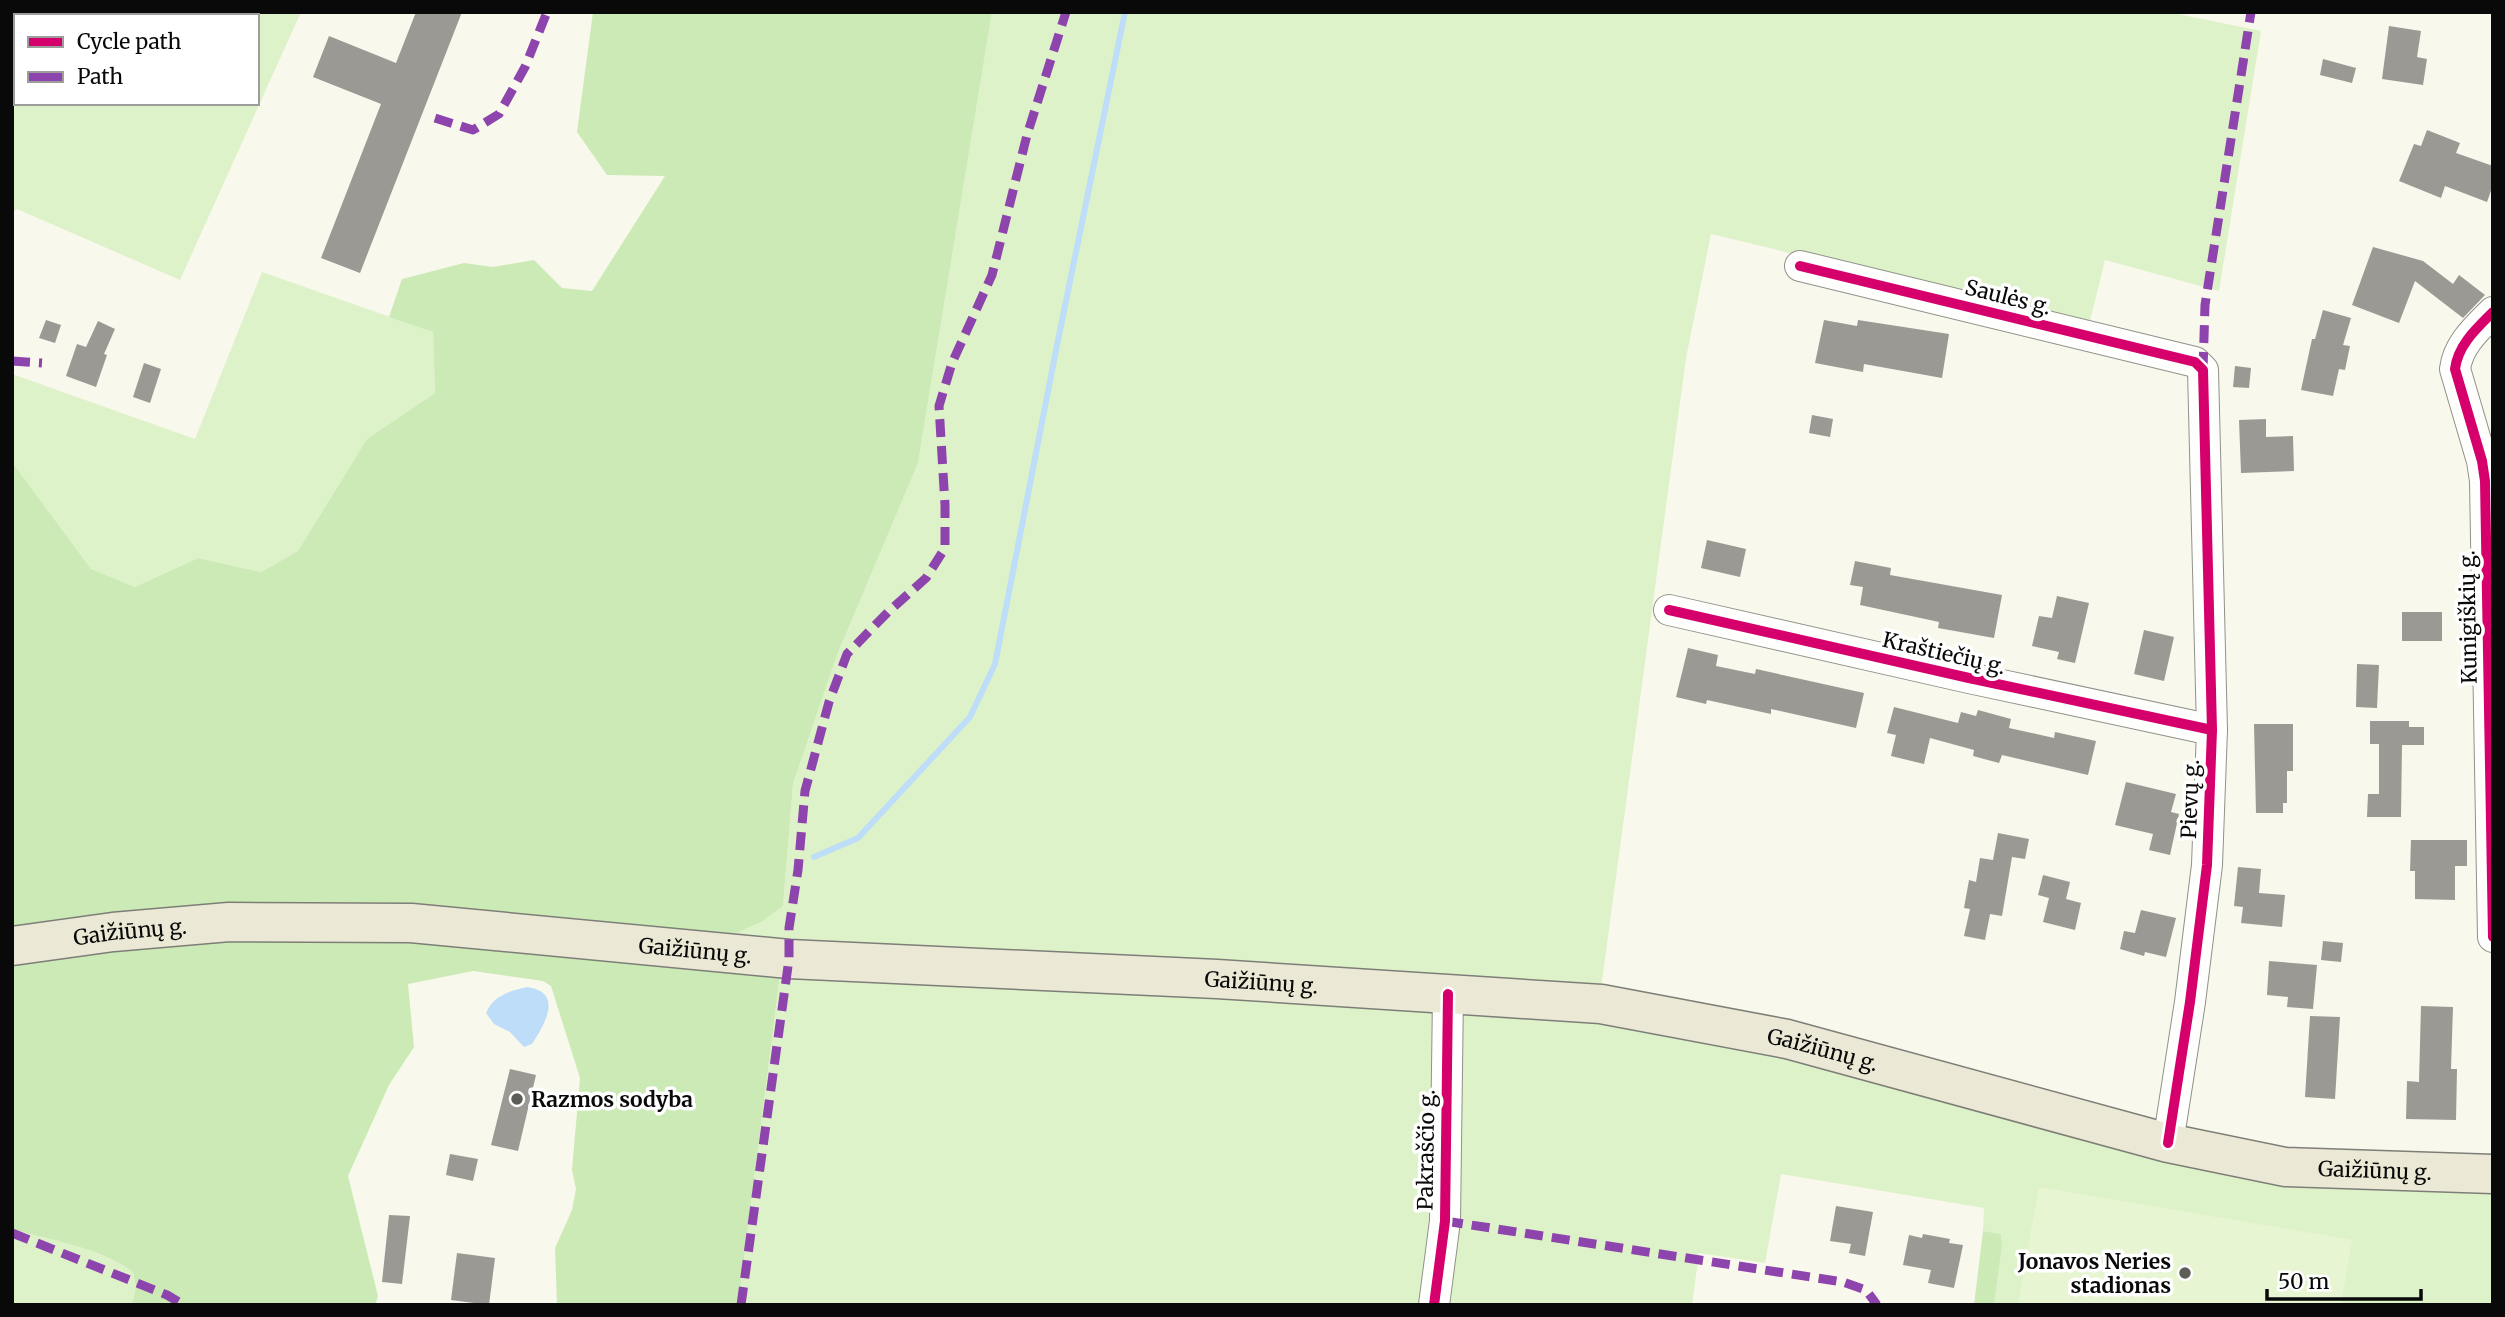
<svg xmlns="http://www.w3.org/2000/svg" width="2505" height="1317" font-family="Merriweather,serif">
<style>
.green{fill:#ddf2c9;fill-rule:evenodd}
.forest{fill:#cbeab6}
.pitch{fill:#e8f5d3}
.water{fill:#beddf8}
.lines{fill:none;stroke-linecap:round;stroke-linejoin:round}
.stream{stroke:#beddf8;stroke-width:6}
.building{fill:#9b9993}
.minor-casing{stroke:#91918b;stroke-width:32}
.major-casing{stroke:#7e7e78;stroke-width:41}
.minor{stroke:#fefefc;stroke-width:30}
.major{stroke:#ebe9d5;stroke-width:38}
.quiet{stroke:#8e44ad;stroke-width:9;stroke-dasharray:18 9;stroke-linecap:butt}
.cycleway-casing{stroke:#fff;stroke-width:15}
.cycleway{stroke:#d6006c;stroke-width:10}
.poi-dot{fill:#5d5d58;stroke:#fff;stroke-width:2.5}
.labels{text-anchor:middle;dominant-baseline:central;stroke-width:7;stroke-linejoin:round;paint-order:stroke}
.street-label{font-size:21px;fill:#090909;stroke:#fff}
.poi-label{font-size:21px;font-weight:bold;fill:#090909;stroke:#fff;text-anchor:start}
</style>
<rect width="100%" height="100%" fill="#f9f8ec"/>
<!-- green -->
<g class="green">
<path d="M12,12H301L180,280L17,209L12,213ZM16,16H257V103H16Z"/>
<path d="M992,12H2168L2261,31L2219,291L2105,260L2089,325L1711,234L1686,358L1600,996L726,938L763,921L783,906L793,784L837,655L918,463Z"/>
<path d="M262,272L433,332L435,393L367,439L298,551L261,572L198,558L135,587L91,569L12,462V374L195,439Z"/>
<path d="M780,975L1213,990L1594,1020L1760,1044L1966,1098L2493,1186V1305H1994L2002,1246L2001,1234L1983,1231L1984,1208L1781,1174L1765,1263L1699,1253L1692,1305H738Z"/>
<path d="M12,1229C52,1241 99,1247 133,1272L136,1287L132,1305H12Z"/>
</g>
<!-- forest -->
<g class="forest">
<path d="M593,12H992L918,463L837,655L793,784L783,906L763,921L726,938L780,975L738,1305H557L555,1248L572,1210L576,1189L572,1170L580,1078L551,986L543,981L473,971L408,984L414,1047L389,1085L348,1176L378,1296L375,1305H132L136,1287L133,1272C99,1247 52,1241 12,1229V462L91,569L135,587L198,558L261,572L298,551L367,439L435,393L433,332L389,317L402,279L464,263L493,267L534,260L562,288L592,291L665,176L607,175L577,132Z"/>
<path d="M1983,1231L2001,1234L2002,1246L1994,1305H1974Z"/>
</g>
<!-- pitch -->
<path class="pitch" d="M2039,1187L2352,1240L2341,1305H2018Z"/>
<!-- water -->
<path class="water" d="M527,987C564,992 545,1024 532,1044L524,1047L510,1032L494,1024L486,1013C493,996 509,991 527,987Z"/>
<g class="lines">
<!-- stream -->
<path class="stream" d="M814,857L858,838L970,717L995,664L1057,345L1125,12"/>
</g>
<!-- building -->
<g class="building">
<path d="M416,12H462L360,273L321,258L381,104L313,77L329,36L396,63Z"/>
<path d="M2389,26L2421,31L2417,57L2427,59L2423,85L2382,79Z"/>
<path d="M2323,59L2356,68L2352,83L2320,75Z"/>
<path d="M2427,130L2460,143L2456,153L2493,166V185L2487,202L2445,186L2441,198L2399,181L2414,144L2421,146Z"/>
<path d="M2373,247L2423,261L2453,284L2459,275L2485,295L2463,318L2415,281L2399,323L2352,305Z"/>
<path d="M2323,310L2351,318L2343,345L2350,346L2345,370L2339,369L2333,396L2301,390L2312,339H2315Z"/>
<path d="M46,320L61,325L55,343L39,338Z"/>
<path d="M1824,320L1857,326L1858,320L1949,334L1942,378L1864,364L1863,372L1815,363Z"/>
<path d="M98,321L115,329L104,354L107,355L96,387L66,376L77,344L86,347Z"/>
<path d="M144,363L161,369L150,403L133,397Z"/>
<path d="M2235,366L2251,368L2249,388L2233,387Z"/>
<path d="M1812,415L1833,419L1830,437L1809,433Z"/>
<path d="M2266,419V437L2293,436L2294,471L2241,473L2239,420Z"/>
<path d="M1707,540L1746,549L1740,577L1701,568Z"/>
<path d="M1855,561L1891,568L1890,575L2002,595L1994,638L1938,628L1939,622L1860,605L1863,587L1850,585Z"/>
<path d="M2057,596L2089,603L2075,663L2057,659L2059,652L2032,646L2039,616L2052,618Z"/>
<rect x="2402" y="612" width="40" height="29"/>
<path d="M2144,630L2174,637L2164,681L2134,674Z"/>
<path d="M1688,648L1718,655L1716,666L1755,674L1756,669L1864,693L1856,728L1771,709V714L1707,700L1706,704L1676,697Z"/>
<path d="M2357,664L2379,665L2377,708L2356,707Z"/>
<path d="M1894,707L1958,723L1961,712L1976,716L1978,710L2011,719L2009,728L2054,738L2055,732L2096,741L2088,775L2002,755L1999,763L1973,756L1974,750L1930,738L1924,764L1891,756L1896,735L1887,733Z"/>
<path d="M2370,721H2409V727H2424V745H2402L2401,817H2367L2368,794H2379V744H2370Z"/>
<path d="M2254,724H2293V771H2287V803H2283V813H2256Z"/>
<path d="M2126,782L2176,794L2171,812L2179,814L2170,855L2149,850L2153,834L2115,825Z"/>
<path d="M1998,833L2029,839L2025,859L2012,857L2002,916L1990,914L1985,940L1964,936L1970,909L1964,908L1969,880L1976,882L1980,858L1993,860Z"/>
<path d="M2411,840H2467V866H2455V900L2415,899V871H2410Z"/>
<path d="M2238,867L2261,869L2259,893L2285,895L2282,927L2241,923L2243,907L2234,906Z"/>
<path d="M2043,875L2070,882L2066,899L2081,903L2075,930L2043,922L2049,898L2038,895Z"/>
<path d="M2141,910L2176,918L2166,957L2145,952L2144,956L2120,949L2124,931L2135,933Z"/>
<path d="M2323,941L2343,943L2341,962L2321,960Z"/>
<path d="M2269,961L2317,965L2313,1009L2287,1007L2288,997L2267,995Z"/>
<path d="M2421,1006L2453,1007L2451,1069H2457L2456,1120L2406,1119L2407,1081L2419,1082Z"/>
<path d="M2310,1016L2340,1017L2335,1099L2305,1097Z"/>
<path d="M510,1069L536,1075L518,1151L491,1145Z"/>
<path d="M450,1154L478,1159L473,1181L446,1175Z"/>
<path d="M1836,1206L1873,1212L1865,1256L1849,1253L1851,1244L1830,1241Z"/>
<path d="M389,1215L410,1216L402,1284L382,1282Z"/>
<path d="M1923,1234L1950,1239L1949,1243L1963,1245L1954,1288L1928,1283L1931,1270L1903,1265L1909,1235L1922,1238Z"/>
<path d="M457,1253L495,1258L489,1305L451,1300Z"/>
</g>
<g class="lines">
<defs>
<g id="minor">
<path d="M1800,266L2195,362L2203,370L2212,730L2207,865L2190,1002L2168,1143"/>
<path d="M2493,312C2476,329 2458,345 2455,369L2482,461L2485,481L2493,937"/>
<path d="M1669,610L1969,678L2212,730"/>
<path d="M1434,1305L1445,1221L1448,994"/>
</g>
<g id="major">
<path id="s1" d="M12,946L113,932L229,922L411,923L789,959L1217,979L1601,1004L1787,1039L2168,1143L2285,1167L2493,1174"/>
</g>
</defs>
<!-- minor casing -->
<use href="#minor" class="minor-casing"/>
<!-- major casing -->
<use href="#major" class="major-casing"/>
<!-- minor -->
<use href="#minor" class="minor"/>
<!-- major -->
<use href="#major" class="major"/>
<!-- quiet -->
<g class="quiet">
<path d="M435,118L473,130L499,114L525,67L547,12"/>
<path d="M12,361L42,363"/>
<path d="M2203,370L2205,305L2251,12"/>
<path d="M1445,1221L1843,1282L1866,1290L1877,1305"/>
<path d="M12,1233L167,1295L184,1305"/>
<path d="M741,1305L789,959V928L798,870L805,791L829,702L847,654L888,612L926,578L945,548V505L939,406L952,363L992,275L1027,135L1066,12"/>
</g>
<defs>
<g id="cycleway">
<path d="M1800,266L2195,362L2203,370L2212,730L2207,865L2190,1002L2168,1143"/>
<path d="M2493,312C2476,329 2458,345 2455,369L2482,461L2485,481L2493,937"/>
<path d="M1669,610L1969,678L2212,730"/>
<path d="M1434,1305L1445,1221L1448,994"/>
</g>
</defs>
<!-- cycleway casing -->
<use href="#cycleway" class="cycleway-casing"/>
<!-- cycleway -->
<use href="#cycleway" class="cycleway"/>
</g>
<!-- markers -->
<g class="poi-dot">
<circle cx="517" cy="1099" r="7"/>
<circle cx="2185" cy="1273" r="7"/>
</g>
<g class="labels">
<!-- street labels -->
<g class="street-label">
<text transform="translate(2008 297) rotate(14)">Saulės g.</text>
<text transform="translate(2468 617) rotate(-91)">Kunigiškių g.</text>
<text transform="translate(1944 653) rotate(13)">Kraštiečių g.</text>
<text transform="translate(2190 799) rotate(-88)">Pievų g.</text>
<text stroke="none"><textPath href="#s1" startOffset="119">Gaižiūnų g.</textPath></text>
<text stroke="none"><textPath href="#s1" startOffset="686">Gaižiūnų g.</textPath></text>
<text stroke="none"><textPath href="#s1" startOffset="1253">Gaižiūnų g.</textPath></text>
<text stroke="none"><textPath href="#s1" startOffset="1820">Gaižiūnų g.</textPath></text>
<text transform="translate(1426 1150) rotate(-89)">Pakraščio g.</text>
<text stroke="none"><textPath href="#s1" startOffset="2387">Gaižiūnų g.</textPath></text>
</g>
<!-- poi labels -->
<g class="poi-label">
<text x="531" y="1099">Razmos sodyba</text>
<text x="2171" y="1261" text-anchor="end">Jonavos Neries<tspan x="2171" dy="24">stadionas</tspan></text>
</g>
</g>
<!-- border -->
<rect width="2505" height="1317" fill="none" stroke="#090909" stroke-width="28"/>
<!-- legend -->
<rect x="14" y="14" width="245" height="91" fill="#ffffff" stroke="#9d9d9d" stroke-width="2"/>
<rect x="28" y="37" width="35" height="10" fill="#d6006c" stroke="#9d9d9d" stroke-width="2"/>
<text x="77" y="49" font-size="21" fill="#090909">Cycle path</text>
<rect x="28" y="72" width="35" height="10" fill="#8e44ad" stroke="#9d9d9d" stroke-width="2"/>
<text x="77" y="84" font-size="21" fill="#090909">Path</text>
<!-- scale -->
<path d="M2267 1289v10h154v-10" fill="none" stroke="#090909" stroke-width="3.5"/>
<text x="2278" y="1289" font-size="21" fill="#090909" stroke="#ffffff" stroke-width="5" paint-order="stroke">50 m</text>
</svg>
